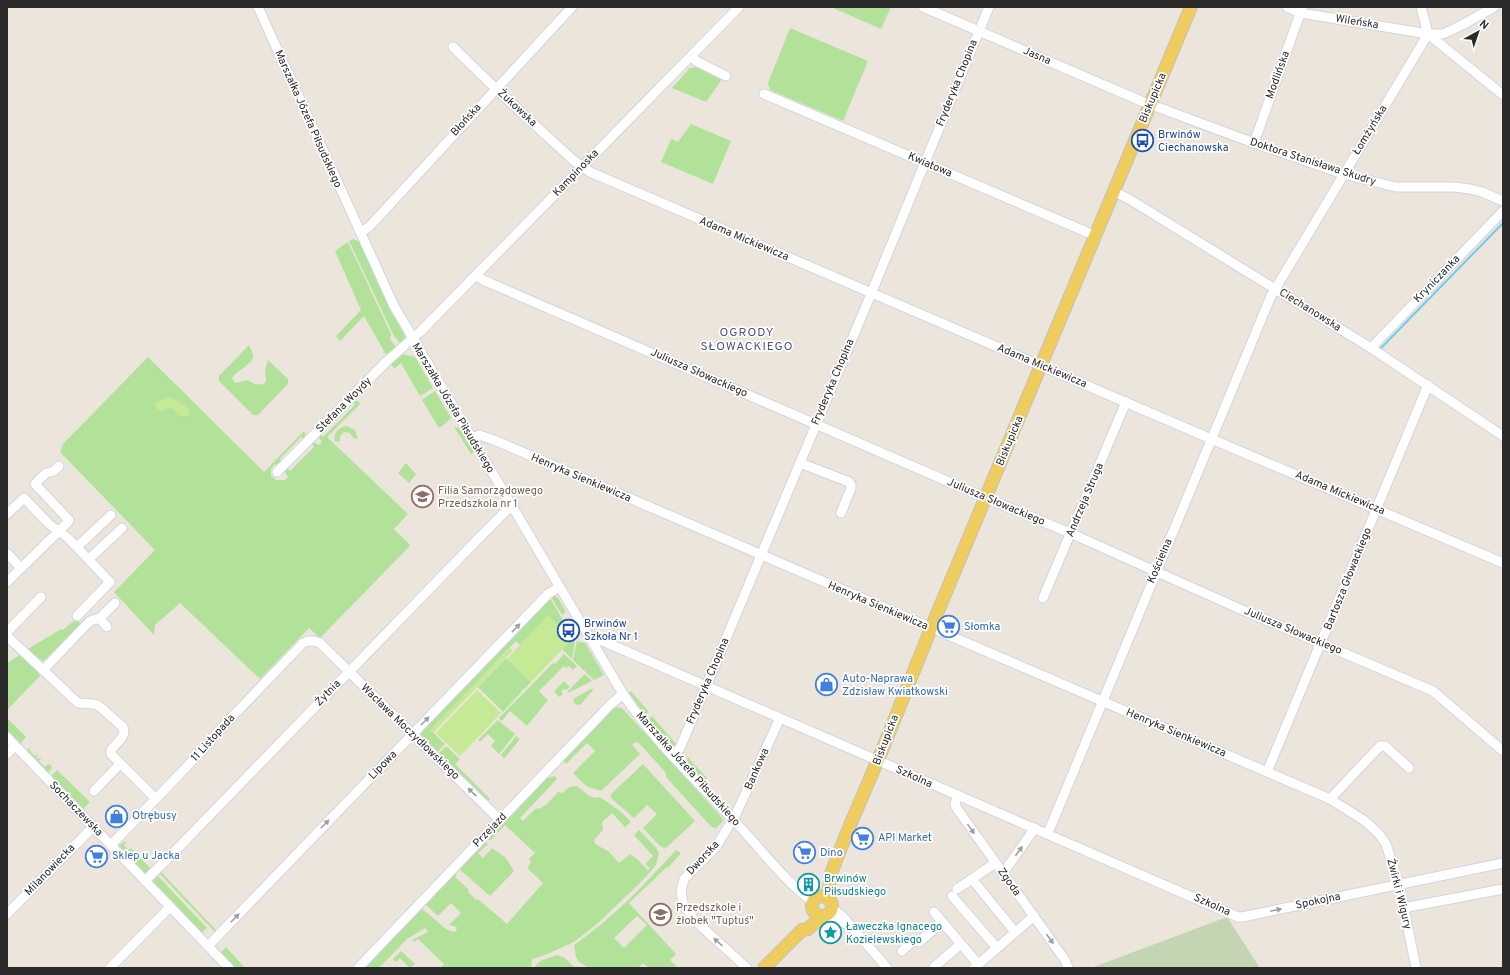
<svg xmlns="http://www.w3.org/2000/svg" width="1510" height="975" font-family="Overpass,sans-serif">
<style>
.green{fill:#b2e299;fill-rule:evenodd}
.cemetery{fill:#c4d5b3}
.pitch{fill:#c5e995}
.lines{fill:none;stroke-linecap:round;stroke-linejoin:round}
.stream{stroke:#70ccec;stroke-width:2}
.minor-casing{stroke:#d1d4e2;stroke-width:11}
.major-casing{stroke:#c3c3c3;stroke-width:14}
.minor{stroke:#fff;stroke-width:9}
.major{stroke:#eecc5e;stroke-width:12}
.oneway{fill:#9f9f9f}
.labels{text-anchor:middle;dominant-baseline:central;stroke-width:3.5;stroke-linejoin:round;paint-order:stroke}
.street-label{font-size:11px;fill:#2a2a2a;stroke:#fff}
.transit-label{font-size:11px;fill:#164399;stroke:#fff;text-anchor:start}
.education-label{font-size:11px;fill:#785e54;stroke:#fff;text-anchor:start}
.shop-label{font-size:11px;fill:#366cbe;stroke:#fff;text-anchor:start}
.culture-label{font-size:11px;fill:#0d838f;stroke:#fff;text-anchor:start}
.neighbourhood-label{font-size:12px;letter-spacing:1px;fill:#4b537a;stroke:#fff}
</style>
<rect width="100%" height="100%" fill="#ece5dc"/>
<!-- green -->
<g class="green">
<path d="M831,7H891L881,29Z"/>
<path d="M790,28L868,61L843,121L770,90L768,83Z"/>
<path d="M698,67L722,79L706,102L672,88L690,68Z"/>
<path d="M691,124L731,141L713,184L661,162L671,139L678,142Z"/>
<path d="M353,239L361,242L404,331L405,338L401,345L393,334L349,241Z"/>
<path d="M348,242L391,334L390,339L397,348L388,355L383,352L384,351L364,316L340,341L336,336L361,310L335,251Z"/>
<path d="M249,345C250,349 252,350 253,354C255,363 237,370 232,378L235,383L247,380C254,384 259,387 266,382L265,370L268,360L288,379V384L258,415H253L219,381V376Z"/>
<path d="M401,354L415,357L433,388L420,396L401,363L394,369L391,363Z"/>
<path d="M148,357L264,472L304,431L307,437L305,440L301,437L280,459L283,463L274,465L271,469V476L276,480H285L288,477L285,472L287,467L290,471L314,447L311,442L315,443L319,445L322,442L319,438L320,434L323,437L355,405L352,401H358L360,404L327,437L408,514L394,529L410,545L407,549L320,638L309,628L260,679L180,603L155,625L154,635L114,592L155,550L60,452L63,444Z"/>
<path d="M435,391L451,418L446,423L439,428L422,400Z"/>
<path d="M347,426L355,430L358,439L353,438L350,433L344,432L340,436V441L335,442C333,433 338,427 347,426Z"/>
<path d="M454,427L461,428L475,452L471,454Z"/>
<path d="M406,463L416,474L409,483L398,473Z"/>
<path d="M555,596L558,598L565,610V613L562,615L551,597Z"/>
<path d="M550,598L567,627L565,629L567,633L570,632L575,641L572,659L562,649L572,639L548,616L520,645L516,641L431,730L445,744L437,752L421,737L422,730Z"/>
<path d="M76,619L82,625L43,661L41,660L28,649L61,629L63,630Z"/>
<path d="M577,641L585,643L604,675L594,680L573,660Z"/>
<path d="M564,654L577,666L573,670L569,666L566,668L564,666L539,691L548,700L527,726L510,711L502,721L499,718L553,663L555,664Z"/>
<path d="M20,655L38,672L40,676L7,710V663Z"/>
<path d="M506,658L531,682L524,689H522L523,690L503,712L478,687Z"/>
<path d="M585,674L592,681L568,693L567,692Z"/>
<path d="M564,681L570,687L566,690L565,689L561,691L563,694L559,697L554,691Z"/>
<path d="M591,689H594L580,705L575,704L573,699Z"/>
<path d="M631,691L649,712L645,715L629,693Z"/>
<path d="M616,707L623,709L724,820L716,828L712,827L706,821L666,777V773L639,743L635,742L632,745L640,754L601,791L586,786L573,773L595,751L587,743L566,764L564,762L560,765L564,761L562,759L611,708L612,710Z"/>
<path d="M652,716L676,744V746H672L648,720Z"/>
<path d="M7,718L26,737L21,743L16,742L7,733Z"/>
<path d="M498,720L515,734L499,754L491,746L495,741L488,734L480,742L478,740Z"/>
<path d="M516,736L520,739L504,759L501,755Z"/>
<path d="M32,746L29,750L35,756L39,754L36,758L38,759L42,757L39,761L45,767L48,764L51,765L52,768L49,772H44L27,754L29,752L27,750Z"/>
<path d="M446,746L460,759L455,764L490,799L487,802L438,754Z"/>
<path d="M684,750V753L707,778L704,781L686,762L688,758L683,752Z"/>
<path d="M643,764L695,821L667,847L664,848L660,846L643,828L657,814L647,805L634,818L613,800L610,795Z"/>
<path d="M57,770L90,802L83,809L71,796L69,797L52,779V775Z"/>
<path d="M546,776L548,778L555,776L557,779L520,818L523,821L536,808L539,809L547,804L558,792L562,793L570,787L577,786L588,795L594,798L600,797L620,811L631,822L625,827L612,813L602,822L603,830L594,840L595,844L608,851L619,863L630,854L637,859L648,870L650,868L645,864L653,856L634,835L639,830L657,849L659,853L656,865L643,880L598,923L574,942L545,955L532,959L531,968H441L444,964L418,939L414,942L412,940L428,932L425,928L407,939L379,968H362L421,908L446,929L454,932L456,931L457,927L449,925L461,913L451,903L438,916L425,904L454,872L457,875L455,877L469,890L468,892L476,900L478,899L507,924L543,883L529,870L528,867L531,862L529,859L535,853L505,825L490,841L487,837Z"/>
<path d="M125,841L126,842L124,845L129,850L131,848L152,870L146,875L144,874L118,847V843L120,845Z"/>
<path d="M484,841L488,844L478,853L483,858L492,848L506,858L514,871L490,896L458,868Z"/>
<path d="M676,850L681,853L668,868L667,867L629,903L676,954L670,960L678,968H649L643,963L638,968H589L579,962L576,957L574,945C612,919 646,883 676,850ZM637,916L647,925L624,948L614,938Z"/>
<path d="M161,872L216,930L215,932L160,874Z"/>
<path d="M156,874L207,928L200,934L151,882L152,878Z"/>
<path d="M226,947L245,968H233L219,954Z"/>
<path d="M401,951L415,964L410,968L400,958L396,962L393,959Z"/>
<path d="M557,955L565,958L575,968H534L540,961Z"/>
</g>
<!-- cemetery -->
<path class="cemetery" d="M1227,917L1260,968H1091Z"/>
<!-- pitch -->
<g class="pitch">
<path d="M168,397C174,398 187,406 190,411L188,416L183,417L171,408C165,409 159,414 155,406L156,402Z"/>
<path d="M548,615L572,639L531,682L507,659Z"/>
<path d="M510,648L513,650L433,733L430,730Z"/>
<path d="M477,690L501,713L460,756L436,733Z"/>
</g>
<g class="lines">
<!-- stream -->
<path class="stream" d="M1381,348L1503,223"/>
<defs>
<g id="minor">
<path d="M258,7L394,306L623,694C655,742 699,783 739,826C761,849 787,884 813,902"/>
<path d="M923,7L1141,101L1254,143L1343,174L1396,187H1454L1470,189L1482,192L1503,201"/>
<path d="M1287,7L1301,13L1428,34H1443L1462,25L1494,7"/>
<path d="M1421,7L1428,34L1503,95"/>
<path d="M453,47L496,89L573,160L590,172L1202,435L1503,563"/>
<path d="M691,56L696,61L726,76"/>
<path d="M764,94L1096,236"/>
<path d="M1254,143L1302,8"/>
<path d="M1113,191L1129,199L1371,348L1503,436"/>
<path d="M360,232L369,227L572,7"/>
<path d="M476,275L483,280L986,498L1070,533L1240,609L1433,691L1503,751"/>
<path d="M1371,348L1503,211"/>
<path d="M471,439L479,435L494,440L1330,799L1365,821L1379,834L1386,844L1399,884L1416,968"/>
<path d="M800,463L849,482L851,485V488L841,513"/>
<path d="M277,472L386,362L421,331L739,7"/>
<path d="M7,514L24,498L49,524L68,538L110,582L77,616"/>
<path d="M77,547L111,515"/>
<path d="M7,553L21,568"/>
<path d="M89,559L122,528"/>
<path d="M7,582L68,522L69,520L35,484L46,473L54,471L59,466"/>
<path d="M1043,598L1126,402"/>
<path d="M99,618L107,627"/>
<path d="M7,632L41,597"/>
<path d="M7,636L78,703L94,704L99,706L123,727C127,737 116,743 111,750V754L156,799"/>
<path d="M590,638L605,642L1238,917H1242L1503,863"/>
<path d="M43,670L90,621L100,618L115,603"/>
<path d="M7,737L229,968"/>
<path d="M7,754L15,746"/>
<path d="M673,755L680,748L866,306L989,7"/>
<path d="M1267,772L1428,385"/>
<path d="M94,791L120,764"/>
<path d="M957,795L955,805L958,810L1065,960L1068,968"/>
<path d="M1330,799L1380,746H1385L1409,768"/>
<path d="M1048,833L1271,296L1428,34"/>
<path d="M111,845L175,779L211,741L212,738L233,716L303,643C309,640 314,640 320,643L500,820"/>
<path d="M995,863L972,879L1015,932"/>
<path d="M1003,873L1035,828"/>
<path d="M145,881L177,849L479,538L511,506"/>
<path d="M957,889L972,879"/>
<path d="M952,896L997,948"/>
<path d="M832,907C836,912 842,915 846,920C859,936 874,952 887,968"/>
<path d="M1403,908L1503,889"/>
<path d="M934,912L978,964"/>
<path d="M7,914L93,827"/>
<path d="M826,915L846,924"/>
<path d="M208,946L548,594L559,587"/>
<path d="M902,951L914,940L919,942L942,922"/>
<path d="M934,967L961,944"/>
<path d="M110,968L170,907"/>
<path d="M358,968L610,705L623,694"/>
<path d="M747,968L694,920L683,903L681,891L684,879L716,847L736,814L780,718"/>
<path d="M974,968L1034,916"/>
</g>
<g id="major">
<circle cx="822" cy="906" r="10"/>
<path d="M828,899C827,890 831,884 830,876L848,830L883,748L936,616L1191,7"/>
<path d="M764,968L802,930L808,929L822,916"/>
</g>
</defs>
<!-- minor casing -->
<use href="#minor" class="minor-casing"/>
<!-- major casing -->
<use href="#major" class="major-casing"/>
<!-- minor -->
<use href="#minor" class="minor"/>
<!-- major -->
<use href="#major" class="major"/>
</g>
<!-- one-way arrows -->
<defs><path id="oneway-solid" d="M-6-.8H1V-3.2L6.5 0L1 3.2V.8H-6Z"/></defs>
<g class="oneway">
<use href="#oneway-solid" transform="translate(516 628) rotate(-46)"/>
<use href="#oneway-solid" transform="translate(425 721) rotate(-46)"/>
<use href="#oneway-solid" transform="translate(472 792) rotate(-136)"/>
<use href="#oneway-solid" transform="translate(325 824) rotate(-46)"/>
<use href="#oneway-solid" transform="translate(971 829) rotate(54)"/>
<use href="#oneway-solid" transform="translate(1019 851) rotate(-53)"/>
<use href="#oneway-solid" transform="translate(1276 910) rotate(-12)"/>
<use href="#oneway-solid" transform="translate(235 918) rotate(-46)"/>
<use href="#oneway-solid" transform="translate(1050 939) rotate(54)"/>
<use href="#oneway-solid" transform="translate(718 942) rotate(-138)"/>
</g>
<!-- icons -->
<defs>
<symbol id="bus-ring" viewBox="-11 -11 22 22"><circle r="9.5" fill="#fff" stroke="#1a4fb4" stroke-width="1.5"/><path d="M-5-6H5V4H4V6H2V4H-2V6H-4V4H-5ZM-3.5-4V0h7V-4ZM-3.5 1.2v1.5H-2V1.2ZM2 1.2v1.5H3.5V1.2Z" fill="#1a4fb4"/></symbol>
<symbol id="school-ring" viewBox="-11 -11 22 22"><circle r="9.5" fill="#fff" stroke="#8d6e63" stroke-width="1.5"/><path d="M0-5L7-2L0 1L-7-2ZM-4 1L0 2.5L4 1V4Q0 6-4 4Z" fill="#8d6e63"/></symbol>
<symbol id="supermarket-ring" viewBox="-11 -11 22 22"><circle r="9.5" fill="#fff" stroke="#3f7fe0" stroke-width="1.5"/><path d="M-6-5.5h2.5l.6 2H6L4.5 2H-2.5L-4.4-4H-6ZM-1.5 3.2a1.3 1.3 0 1 0 .1 0ZM3 3.2a1.3 1.3 0 1 0 .1 0Z" fill="#3f7fe0"/></symbol>
<symbol id="shop-ring" viewBox="-11 -11 22 22"><circle r="9.5" fill="#fff" stroke="#3f7fe0" stroke-width="1.5"/><path d="M-5-2.5h2.3a2.7 3.5 0 0 1 5.4 0H5L5.5 6h-11ZM-1.5-2.5h3a1.5 2.3 0 0 0-3 0Z" fill="#3f7fe0"/></symbol>
<symbol id="building-ring" viewBox="-11 -11 22 22"><circle r="9.5" fill="#fff" stroke="#0f9aa8" stroke-width="1.5"/><path d="M-4-6H4V6H1V3H-1V6H-4ZM-2.5-4.3h1.7v1.8h-1.7ZM.8-4.3h1.7v1.8H.8ZM-2.5-1h1.7V.8h-1.7ZM.8-1h1.7V.8H.8Z" fill="#0f9aa8"/></symbol>
<symbol id="sight-ring" viewBox="-11 -11 22 22"><circle r="9.5" fill="#fff" stroke="#0f9aa8" stroke-width="1.5"/><path d="M0-6L1.8-2.2L6-1.7L2.9 1.2L3.7 5.4L0 3.3L-3.7 5.4L-2.9 1.2L-6-1.7L-1.8-2.2Z" fill="#0f9aa8"/></symbol>
</defs>
<g fill-rule="evenodd">
<use href="#bus-ring" x="1130" y="128" width="25" height="25"/>
<use href="#school-ring" x="410" y="484" width="25" height="25"/>
<use href="#supermarket-ring" x="936" y="614" width="25" height="25"/>
<use href="#bus-ring" x="556" y="618" width="25" height="25"/>
<use href="#shop-ring" x="814" y="672" width="25" height="25"/>
<use href="#shop-ring" x="104" y="804" width="25" height="25"/>
<use href="#supermarket-ring" x="850" y="826" width="25" height="25"/>
<use href="#supermarket-ring" x="792" y="840" width="25" height="25"/>
<use href="#supermarket-ring" x="84" y="844" width="25" height="25"/>
<use href="#building-ring" x="796" y="872" width="25" height="25"/>
<use href="#school-ring" x="648" y="902" width="25" height="25"/>
<use href="#sight-ring" x="818" y="920" width="25" height="25"/>
</g>
<g class="labels">
<!-- street labels -->
<g class="street-label">
<text transform="translate(1357 22) rotate(9)">Wileńska</text>
<text transform="translate(1037 56) rotate(23)">Jasna</text>
<text transform="translate(1278 75) rotate(-70)">Modlińska</text>
<text transform="translate(957 83) rotate(-68)">Fryderyka Chopina</text>
<text transform="translate(1153 98) rotate(-67)">Biskupicka</text>
<text transform="translate(517 108) rotate(43)">Żukowska</text>
<text transform="translate(308 119) rotate(66)">Marszałka Józefa Piłsudskiego</text>
<text transform="translate(466 120) rotate(-48)">Błońska</text>
<text transform="translate(1370 130) rotate(-59)">Łomżyńska</text>
<text transform="translate(1313 162) rotate(18)">Doktora Stanisława Skudry</text>
<text transform="translate(930 165) rotate(23)">Kwiatowa</text>
<text transform="translate(576 173) rotate(-46)">Kampinoska</text>
<text transform="translate(744 239) rotate(23)">Adama Mickiewicza</text>
<text transform="translate(1437 279) rotate(-46)">Kryniczanka</text>
<text transform="translate(1310 310) rotate(32)">Ciechanowska</text>
<text transform="translate(1042 366) rotate(23)">Adama Mickiewicza</text>
<text transform="translate(699 373) rotate(24)">Juliusza Słowackiego</text>
<text transform="translate(833 382) rotate(-67)">Fryderyka Chopina</text>
<text transform="translate(344 405) rotate(-45)">Stefana Woydy</text>
<text transform="translate(453 408) rotate(59)">Marszałka Józefa Piłsudskiego</text>
<text transform="translate(1010 441) rotate(-67)">Biskupicka</text>
<text transform="translate(581 478) rotate(23)">Henryka Sienkiewicza</text>
<text transform="translate(1340 493) rotate(23)">Adama Mickiewicza</text>
<text transform="translate(1085 500) rotate(-67)">Andrzeja Struga</text>
<text transform="translate(996 502) rotate(23)">Juliusza Słowackiego</text>
<text transform="translate(1160 561) rotate(-67)">Kościelna</text>
<text transform="translate(1348 579) rotate(-68)">Bartosza Głowackiego</text>
<text transform="translate(878 606) rotate(23)">Henryka Sienkiewicza</text>
<text transform="translate(1293 631) rotate(23)">Juliusza Słowackiego</text>
<text transform="translate(708 681) rotate(-67)">Fryderyka Chopina</text>
<text transform="translate(328 693) rotate(-46)">Żytnia</text>
<text transform="translate(410 732) rotate(44)">Wacława Moczydłowskiego</text>
<text transform="translate(1176 733) rotate(23)">Henryka Sienkiewicza</text>
<text transform="translate(213 738) rotate(-48)">11 Listopada</text>
<text transform="translate(886 740) rotate(-69)">Biskupicka</text>
<text transform="translate(383 765) rotate(-46)">Lipowa</text>
<text transform="translate(688 769) rotate(48)">Marszałka Józefa Piłsudskiego</text>
<text transform="translate(757 769) rotate(-66)">Bankowa</text>
<text transform="translate(914 777) rotate(24)">Szkolna</text>
<text transform="translate(76 809) rotate(46)">Sochaczewska</text>
<text transform="translate(490 830) rotate(-46)">Przejazd</text>
<text transform="translate(703 858) rotate(-47)">Dworska</text>
<text transform="translate(50 870) rotate(-46)">Milanowiecka</text>
<text transform="translate(1009 882) rotate(55)">Zgoda</text>
<text transform="translate(1399 894) rotate(76)">Żwirki i Wigury</text>
<text transform="translate(1318 901) rotate(-12)">Spokojna</text>
<text transform="translate(1212 905) rotate(24)">Szkolna</text>
</g>
<!-- transit labels -->
<g class="transit-label">
<text x="1158" y="135">Brwinów<tspan x="1158" dy="13">Ciechanowska</tspan></text>
<text x="584" y="624">Brwinów<tspan x="584" dy="13">Szkoła Nr 1</tspan></text>
</g>
<!-- education labels -->
<g class="education-label">
<text x="438" y="491">Filia Samorządowego<tspan x="438" dy="13">Przedszkola nr 1</tspan></text>
<text x="676" y="908">Przedszkole i<tspan x="676" dy="13">żłobek "Tuptuś"</tspan></text>
</g>
<!-- shop labels -->
<g class="shop-label">
<text x="964" y="627">Słomka</text>
<text x="842" y="679">Auto-Naprawa<tspan x="842" dy="13">Zdzisław Kwiatkowski</tspan></text>
<text x="132" y="816">Otrębusy</text>
<text x="878" y="838">API Market</text>
<text x="820" y="853">Dino</text>
<text x="112" y="856">Sklep u Jacka</text>
</g>
<!-- culture labels -->
<g class="culture-label">
<text x="824" y="879">Brwinów<tspan x="824" dy="13">Piłsudskiego</tspan></text>
<text x="846" y="927">Ławeczka Ignacego<tspan x="846" dy="13">Kozielewskiego</tspan></text>
</g>
<!-- neighbourhood labels -->
<g class="neighbourhood-label">
<text x="747" y="333">OGRODY<tspan x="747" dy="14">SŁOWACKIEGO</tspan></text>
</g>
</g>
<!-- border -->
<rect width="1510" height="975" fill="none" stroke="#2a2a2a" stroke-width="16"/>
<!-- north arrow -->
<g transform="translate(1478 32) rotate(40)" stroke="#ffffff" stroke-width="3" paint-order="stroke">
<path d="M0-3L7 15L0 10L-7 15Z" fill="#2a2a2a"/>
<text y="-6" font-size="11" font-weight="bold" text-anchor="middle" fill="#2a2a2a">N</text>
</g>
</svg>
